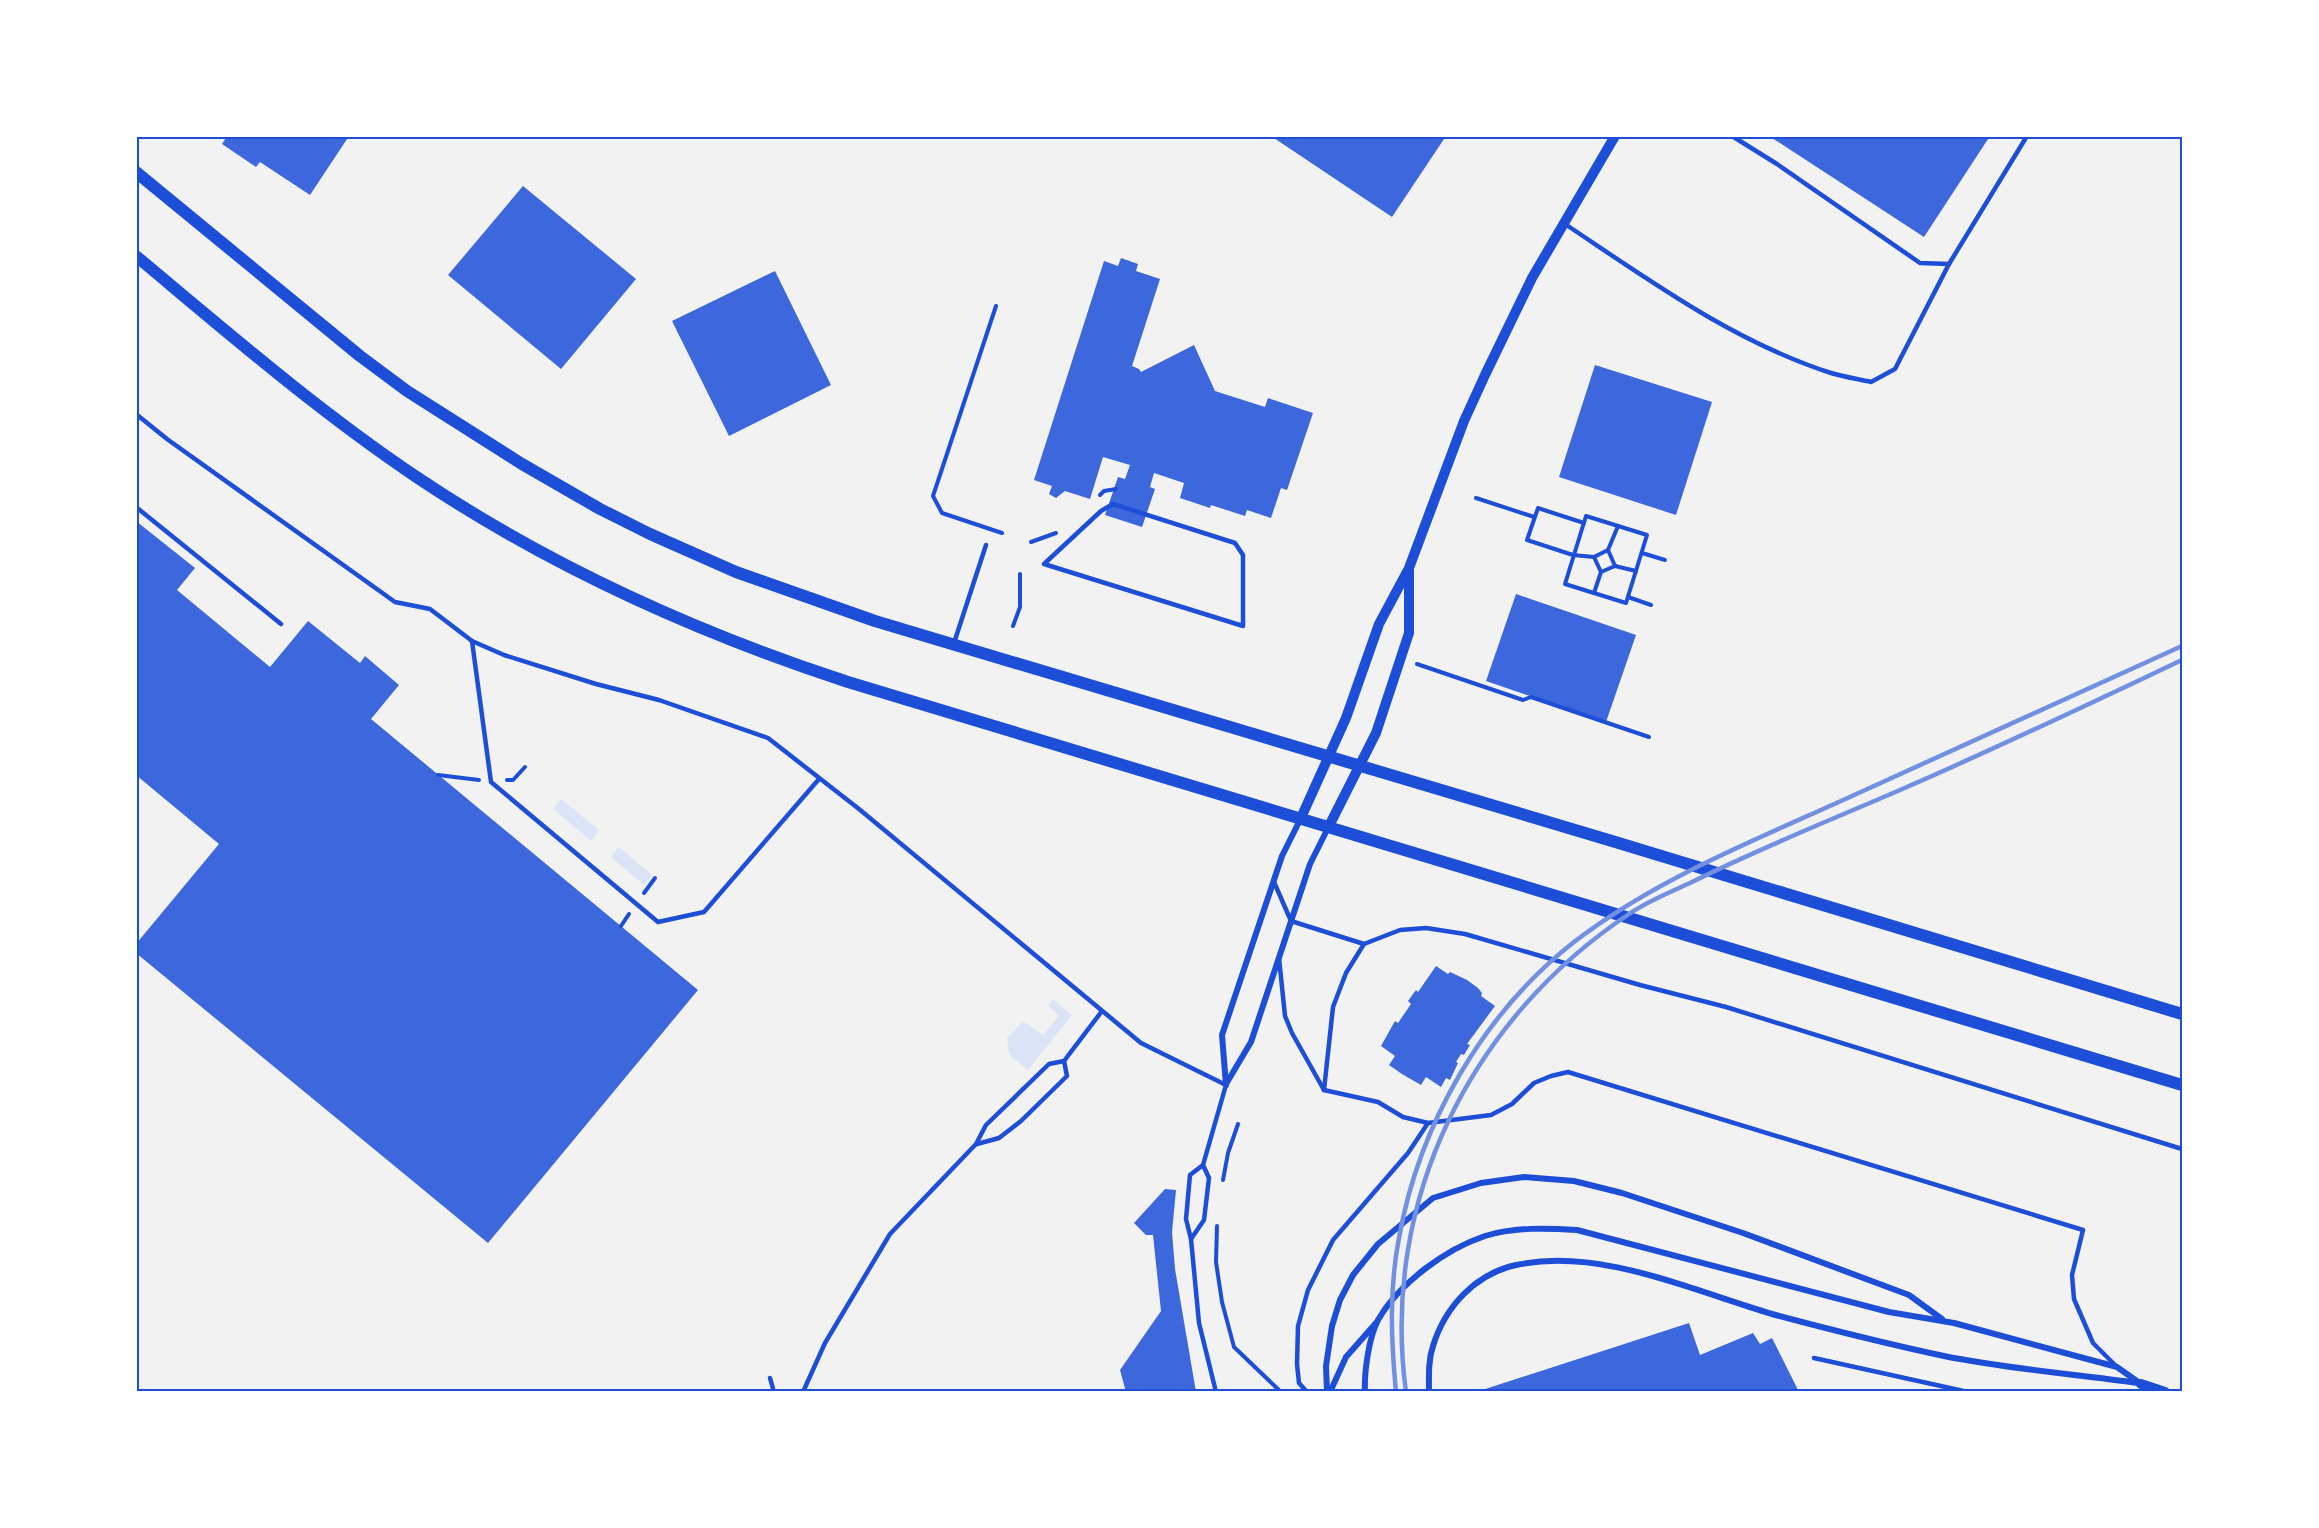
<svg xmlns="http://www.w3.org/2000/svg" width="2319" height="1528" font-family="'Varela Round',sans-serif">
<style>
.green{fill:#dbe4f7}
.building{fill:#3d67dc}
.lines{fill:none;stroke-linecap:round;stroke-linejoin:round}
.path{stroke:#1d4ed8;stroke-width:4}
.service{stroke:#1d4ed8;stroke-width:4.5}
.minor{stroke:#1d4ed8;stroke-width:6}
.tertiary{stroke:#1d4ed8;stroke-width:10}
.secondary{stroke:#1d4ed8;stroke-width:12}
.rail{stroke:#7290e2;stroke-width:4.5}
.neatline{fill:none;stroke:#1d4ed8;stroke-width:2}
</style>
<rect width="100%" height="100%" fill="#f2f2f2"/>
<!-- green -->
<g class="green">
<path d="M561,799L599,830L591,841L553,809Z"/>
<path d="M619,847L652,875L644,885L611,857Z"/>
<path d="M1053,999L1072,1015L1028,1070L1009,1055L1007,1038L1020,1024L1025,1022L1043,1035L1059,1016L1048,1005Z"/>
</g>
<!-- building -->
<g class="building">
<path d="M227,136H349L310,195L260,162L256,167L222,144Z"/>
<path d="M1271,136H1446L1392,217Z"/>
<path d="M1769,136H1990L1924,237Z"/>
<path d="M523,186L636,279L561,369L448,275Z"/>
<path d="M1121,258L1138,264L1136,271L1160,279L1132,366L1139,369L1141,372L1194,345L1215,391L1265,407L1268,398L1313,413L1287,490L1281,488L1271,518L1247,510L1245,516L1211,505L1210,508L1180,498L1184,483L1154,473L1150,487L1155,489L1142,527L1105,515L1118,477L1125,479L1130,465L1103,457L1090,499L1065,491L1056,498L1049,494L1052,486L1034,480L1104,261L1118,266Z"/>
<path d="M775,271L831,385L729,436L672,321Z"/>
<path d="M1595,365L1712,402L1676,515L1559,477Z"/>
<path d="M136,521L195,568L177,590L270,667L308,621L360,663L365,656L399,685L371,719L698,990L488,1243L136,953V944L219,844L136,775Z"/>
<path d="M1516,594L1636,635L1606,722L1486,681Z"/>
<path d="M1436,966L1448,974L1450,972L1467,980L1478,988L1482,993L1481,996L1495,1006L1467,1044L1470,1045L1464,1055L1461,1054L1456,1062L1458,1063L1450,1080L1446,1078L1441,1087L1426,1077L1421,1085L1402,1074L1389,1065L1395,1056L1381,1046L1395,1021L1398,1023L1411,1004L1408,1001L1416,990L1418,992Z"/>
<path d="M1165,1189L1176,1190L1172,1232L1175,1269L1196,1392H1126L1120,1370L1161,1311L1153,1235H1146L1134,1223Z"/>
<path d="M1689,1323L1700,1355L1753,1333L1760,1344L1772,1338L1799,1392H1476Z"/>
</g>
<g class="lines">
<!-- path -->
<g class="path">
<path d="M996,306L933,496L942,513L1002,533"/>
<path d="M1100,495L1104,491L1116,489"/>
<path d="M1476,498L1534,517"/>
<path d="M1586,516L1647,535L1626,603L1565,584Z"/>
<path d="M1584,523L1538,508L1527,540L1573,555L1594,557"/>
<path d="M1031,542L1056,533"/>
<path d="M1608,550L1618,526"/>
<path d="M1642,553L1665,560"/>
<path d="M1615,566L1636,571"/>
<path d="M1594,593L1601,572L1615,566L1608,550L1594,557L1601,572"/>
<path d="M1628,597L1651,605"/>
<path d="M1013,626L1020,607V574"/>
<path d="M1417,664L1523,700L1531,697L1649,737"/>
<path d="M438,775L479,780"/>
<path d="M507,780H513L525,767"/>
<path d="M644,893L655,878"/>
<path d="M621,926L629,914"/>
<path d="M1223,1180L1228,1153L1238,1124"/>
<path d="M1217,1226L1216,1262L1222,1302L1234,1347L1281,1392"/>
</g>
<!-- service -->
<g class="service">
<path d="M1732,136L1777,164L1920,263L1949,264L2027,136"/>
<path d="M1565,224C1649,280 1734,342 1831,373C1844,377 1858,379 1871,382L1895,369L1949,264"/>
<path d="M136,414L167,439L395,602L430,609L472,641L504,655L596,684L659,700L768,738L859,809L1141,1043L1226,1085L1203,1165L1190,1175L1186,1219L1191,1239L1199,1323L1216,1392"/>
<path d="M1113,504L1235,543L1243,555V626L1044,564L1101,511Z"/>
<path d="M136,507L281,624"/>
<path d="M472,641L491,782L658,922L704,912L819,779"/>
<path d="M954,643L986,545"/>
<path d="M1274,882L1291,921L1364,944"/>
<path d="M1279,958L1285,1016L1292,1033L1324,1090"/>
<path d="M1324,1090L1333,1007L1346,973L1364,944L1400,930L1426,928L1465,934L1640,985L1726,1007L2182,1149"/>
<path d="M1324,1090L1378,1102L1403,1117L1428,1123L1491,1115L1512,1104L1534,1083L1551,1076L1568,1072L2083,1230L2072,1275L2074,1299L2093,1343L2117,1367"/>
<path d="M977,1144L999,1138L1021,1121L1067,1076L1064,1061"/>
<path d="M1191,1239L1204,1220L1209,1178L1203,1165"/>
<path d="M1814,1358L1968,1392"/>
<path d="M770,1378L774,1392"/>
<path d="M803,1392L825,1343L890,1234L976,1144L986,1125L1049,1064L1064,1061L1102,1011"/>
<path d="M1307,1392L1299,1383L1297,1364L1298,1326L1308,1290L1333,1240L1408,1153L1428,1123"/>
</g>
<!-- minor -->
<g class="minor">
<path d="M1226,1084L1251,1042L1310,864L1328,828"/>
<path d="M1226,1085L1222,1035L1282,856L1300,820"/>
<path d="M1327,1392L1326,1366L1332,1326L1340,1300L1353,1275L1378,1244L1433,1198L1481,1183L1524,1177L1574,1181L1622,1193L1743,1233L1909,1295L1942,1319"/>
<path d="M1330,1392L1346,1357L1376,1323"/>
<path d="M1365,1392C1364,1372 1369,1337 1378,1320C1399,1283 1446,1249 1485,1236C1515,1227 1546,1228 1577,1230L1889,1312L1954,1323L2117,1367L2141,1384"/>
<path d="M1429,1392C1429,1377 1428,1361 1433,1346C1445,1307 1475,1274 1516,1265C1600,1247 1693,1291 1772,1314C1828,1329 1888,1344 1944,1356C2008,1369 2074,1374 2138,1383"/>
</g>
<!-- tertiary -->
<g class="tertiary">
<path d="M1300,820L1346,718L1379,624L1409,568L1464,421L1485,375L1532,278L1615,136"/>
<path d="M1328,828L1376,733L1409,633V571"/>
<path d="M2141,1384L2165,1392"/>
</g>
<!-- secondary -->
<g class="secondary">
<path d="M136,172L360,356L407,391L522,464L600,509L650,534L736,572L875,621L1612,841L2182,1014"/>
<path d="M136,256C227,332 317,410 415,476C549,566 695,632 848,682L2182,1085"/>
</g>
<!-- rail -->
<g class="rail">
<path d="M1396,1392C1391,1340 1389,1289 1399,1238C1419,1125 1483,1013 1574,942C1657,878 1758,839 1852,796C1962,746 2072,696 2182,646"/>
<path d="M1406,1392C1380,1201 1471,1019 1629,914C1648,901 1671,892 1692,882C1760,848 1831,820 1900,790C1995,749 2089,704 2182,660"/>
</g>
</g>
<!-- border -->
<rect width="2319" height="1528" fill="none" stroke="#ffffff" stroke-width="276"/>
<rect x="138" y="138" width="2043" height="1252" class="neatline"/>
</svg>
